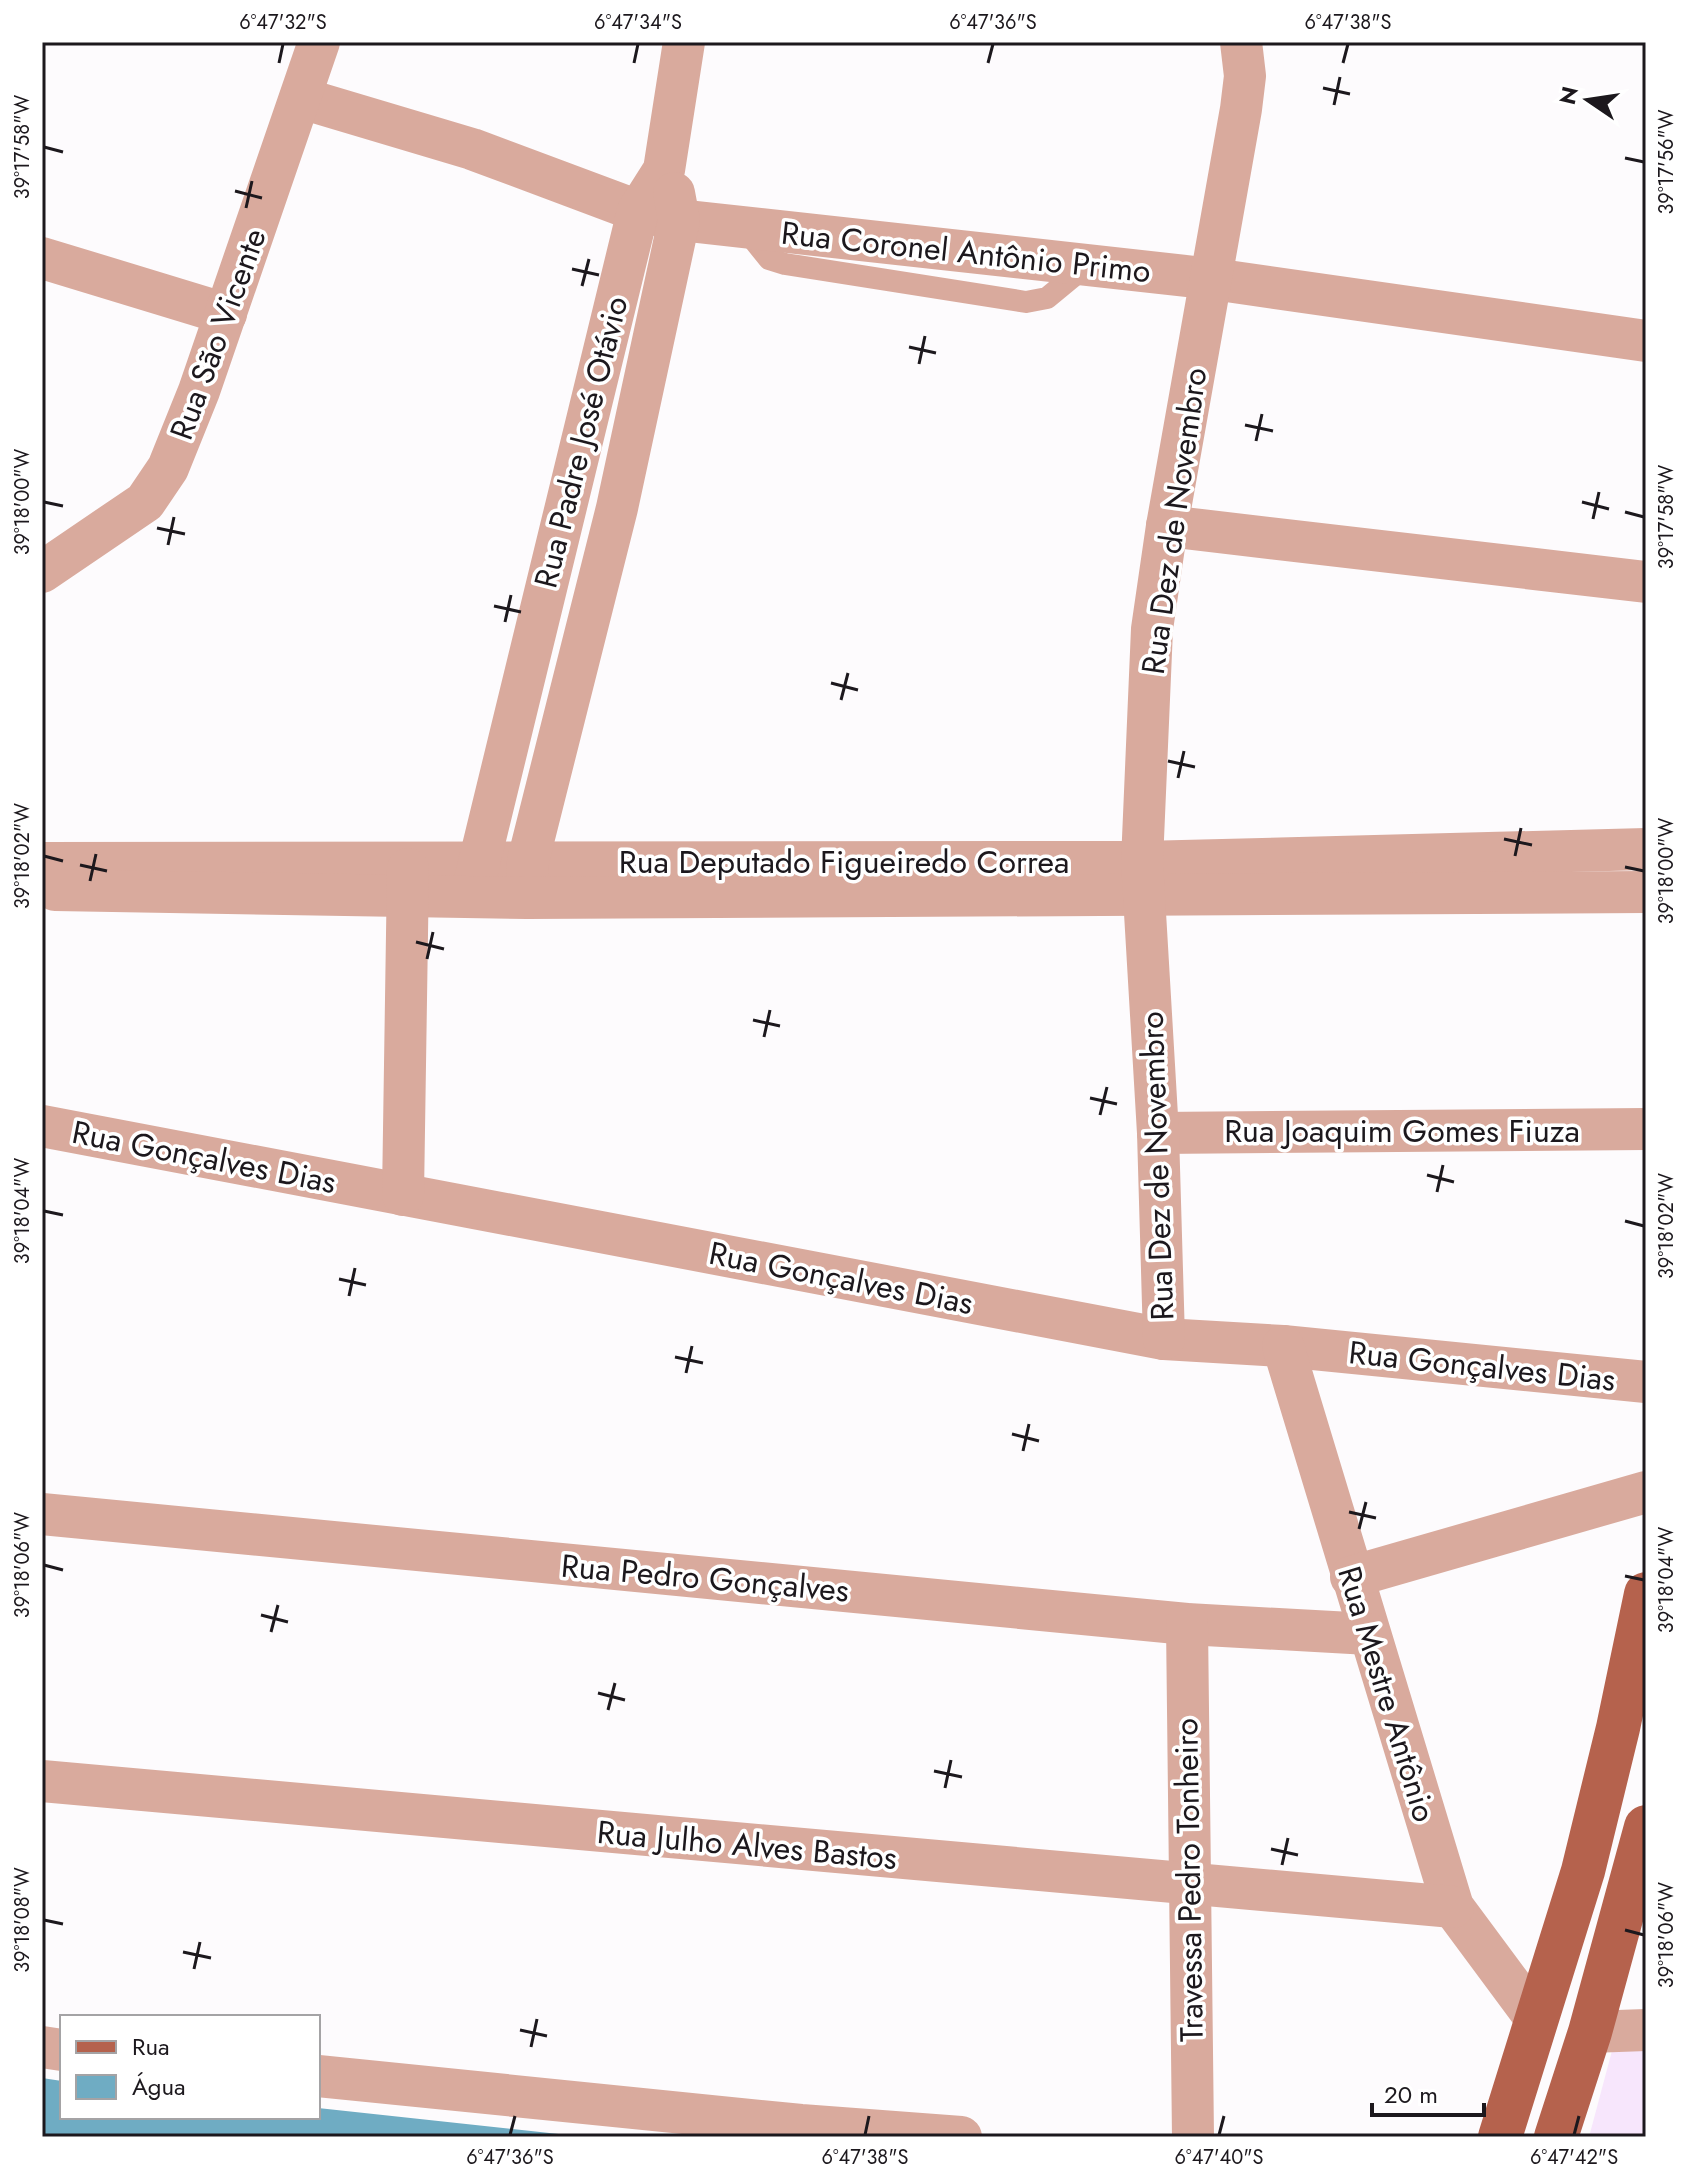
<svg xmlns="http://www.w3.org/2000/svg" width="1688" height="2179" font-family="Jost,sans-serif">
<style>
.green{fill:#f7e6fc}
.water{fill:#6facc3}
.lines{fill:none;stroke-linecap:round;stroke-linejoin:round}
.service{stroke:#d9aa9d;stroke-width:22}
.minor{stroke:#d9aa9d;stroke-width:42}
.primary{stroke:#b5624d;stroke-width:44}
.ticks{fill:none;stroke:#1c181d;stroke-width:3}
.labels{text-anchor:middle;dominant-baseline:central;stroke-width:7;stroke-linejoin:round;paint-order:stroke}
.street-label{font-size:32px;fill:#1c181d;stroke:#fff}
.neatline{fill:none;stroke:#1c181d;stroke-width:3}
.ticks-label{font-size:20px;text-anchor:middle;fill:#1c181d}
</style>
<rect width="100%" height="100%" fill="#fdfbfd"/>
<!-- green -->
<path class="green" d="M1646,2042V2137H1589L1613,2047Z"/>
<!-- water -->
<path class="water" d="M42,2078L62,2081V2117H318V2108L586,2137H42Z"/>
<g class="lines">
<!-- service -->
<path class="service" d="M745,229L769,259L785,264L1026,302L1047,298L1087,265"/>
<!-- minor -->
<g class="minor">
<path d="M301,98L472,149L638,211L679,220L1213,279L1646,341"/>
<path d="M42,258L226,314"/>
<path d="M1167,526L1646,582"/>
<path d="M42,572L145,502L168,468L199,391L319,42"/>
<path d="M42,863L1142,862L1646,849"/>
<path d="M473,888L638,211L664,170L684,42"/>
<path d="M527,889L528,861L617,508L679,220L674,193"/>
<path d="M55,890L527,898L1646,892"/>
<path d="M42,1126L1164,1339L1283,1346L1646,1382"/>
<path d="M1158,1133L1646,1129"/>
<path d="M403,1195L408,869"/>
<path d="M1164,1339L1158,1133L1142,862L1152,629L1167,526L1241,109L1245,76L1241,42"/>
<path d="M1283,1346L1453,1907L1536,2019"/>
<path d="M42,1514L1187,1624L1369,1634"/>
<path d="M1351,1577L1646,1492"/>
<path d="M1187,1624L1193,2137"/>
<path d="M42,1781L1453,1907"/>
<path d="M1590,2032L1646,2030"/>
<path d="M42,2047L62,2050"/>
<path d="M318,2076L801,2125L961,2137"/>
</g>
<!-- primary -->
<g class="primary">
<path d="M1500,2137L1583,1871L1618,1728L1646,1594"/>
<path d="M1556,2137L1590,2032L1646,1827"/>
</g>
</g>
<!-- ticks -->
<path class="ticks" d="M279,63L283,44M634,63L638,44M988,63L993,44M1343,63L1348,44M1323,88L1350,94M1334,105L1340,77M44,147L63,152M1625,158L1644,162M235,191L262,198M246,208L252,181M572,269L599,275M582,286L589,259M909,347L936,353M919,364L925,336M1245,425L1273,431M1256,441L1262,414M44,502L63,506M1582,502L1609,509M1625,512L1644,517M1593,519L1599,492M157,528L185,534M168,545L174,517M494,606L521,612M505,622L511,595M831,683L858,690M841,700L848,673M1168,761L1195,767M1178,778L1184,751M1504,839L1532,845M44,856L63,861M1515,856L1521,828M80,865L107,871M1625,867L1644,871M90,881L96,854M416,942L444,949M427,959L433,932M753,1020L780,1026M764,1037L770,1010M1090,1098L1117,1104M1100,1115L1107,1087M1427,1175L1454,1182M1437,1192L1443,1165M44,1211L63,1215M1625,1221L1644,1226M339,1279L366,1285M349,1296L355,1268M675,1357L703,1363M686,1373L692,1346M1012,1434L1039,1441M1023,1451L1029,1424M1349,1512L1376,1518M1359,1529L1366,1502M44,1565L63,1570M1625,1576L1644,1580M261,1615L288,1622M271,1632L278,1605M598,1693L625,1700M608,1710L615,1683M934,1771L962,1777M945,1788L951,1760M1271,1849L1298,1855M1282,1865L1288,1838M44,1920L63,1924M1625,1930L1644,1935M183,1952L211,1958M194,1969L200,1942M520,2030L547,2036M531,2047L537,2019M510,2135L515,2116M865,2135L869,2116M1219,2135L1224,2116M1574,2135L1579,2116"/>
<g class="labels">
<!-- street labels -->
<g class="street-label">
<text transform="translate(966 252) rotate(6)">Rua Coronel Antônio Primo</text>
<text transform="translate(218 334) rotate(-70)">Rua São Vicente</text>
<text transform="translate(581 442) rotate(-76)">Rua Padre José Otávio</text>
<text transform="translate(1174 521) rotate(-82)">Rua Dez de Novembro</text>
<text x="844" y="862">Rua Deputado Figueiredo Correa</text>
<text x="1402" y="1131">Rua Joaquim Gomes Fiuza</text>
<text transform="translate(204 1157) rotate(11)">Rua Gonçalves Dias</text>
<text transform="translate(1157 1166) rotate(-92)">Rua Dez de Novembro</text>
<text transform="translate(841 1278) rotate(11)">Rua Gonçalves Dias</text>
<text transform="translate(1482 1366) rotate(6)">Rua Gonçalves Dias</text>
<text transform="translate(705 1578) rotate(5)">Rua Pedro Gonçalves</text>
<text transform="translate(1387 1694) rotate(73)">Rua Mestre Antônio</text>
<text transform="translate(747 1845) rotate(5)">Rua Julho Alves Bastos</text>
<text transform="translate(1189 1880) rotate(-91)">Travessa Pedro Tonheiro</text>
</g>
</g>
<!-- border -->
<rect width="1688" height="2179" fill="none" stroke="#ffffff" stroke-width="88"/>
<!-- legend -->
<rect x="60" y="2015" width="260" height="104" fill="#ffffff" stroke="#a4a3a5" stroke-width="2"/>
<rect x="76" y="2041" width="40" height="12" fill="#b5624d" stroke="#a4a3a5" stroke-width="2"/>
<text x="132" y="2055" font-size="24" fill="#1c181d">Rua</text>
<rect x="76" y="2075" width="40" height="24" fill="#6facc3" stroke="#a4a3a5" stroke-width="2"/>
<text x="132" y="2095" font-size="24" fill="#1c181d">Água</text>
<!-- north arrow -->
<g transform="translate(1588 100) rotate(283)" stroke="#ffffff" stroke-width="6" paint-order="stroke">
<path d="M0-6L14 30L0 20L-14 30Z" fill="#1c181d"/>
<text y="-12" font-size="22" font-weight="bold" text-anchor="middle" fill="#1c181d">N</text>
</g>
<!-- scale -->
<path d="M1372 2103v12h112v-12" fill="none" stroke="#1c181d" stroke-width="4"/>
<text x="1384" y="2103" font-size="24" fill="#1c181d" stroke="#ffffff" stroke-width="6" paint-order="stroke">20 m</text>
<rect x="44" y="44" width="1600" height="2091" class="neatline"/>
<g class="ticks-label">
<text x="283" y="29">6°47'32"S</text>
<text x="638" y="29">6°47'34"S</text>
<text x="993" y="29">6°47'36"S</text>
<text x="1348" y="29">6°47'38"S</text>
<text transform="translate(22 147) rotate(-90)" y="7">39°17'58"W</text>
<text transform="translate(1666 162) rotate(-90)" y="7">39°17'56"W</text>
<text transform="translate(22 502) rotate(-90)" y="7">39°18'00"W</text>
<text transform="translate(1666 517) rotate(-90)" y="7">39°17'58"W</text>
<text transform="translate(22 856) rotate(-90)" y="7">39°18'02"W</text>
<text transform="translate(1666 871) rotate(-90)" y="7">39°18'00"W</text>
<text transform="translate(22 1211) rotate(-90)" y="7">39°18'04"W</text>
<text transform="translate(1666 1226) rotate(-90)" y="7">39°18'02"W</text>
<text transform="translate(22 1565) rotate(-90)" y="7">39°18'06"W</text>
<text transform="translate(1666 1580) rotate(-90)" y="7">39°18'04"W</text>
<text transform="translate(22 1920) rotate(-90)" y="7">39°18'08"W</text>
<text transform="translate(1666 1935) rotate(-90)" y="7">39°18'06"W</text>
<text x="510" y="2164">6°47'36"S</text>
<text x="865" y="2164">6°47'38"S</text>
<text x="1219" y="2164">6°47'40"S</text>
<text x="1574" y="2164">6°47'42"S</text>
</g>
</svg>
